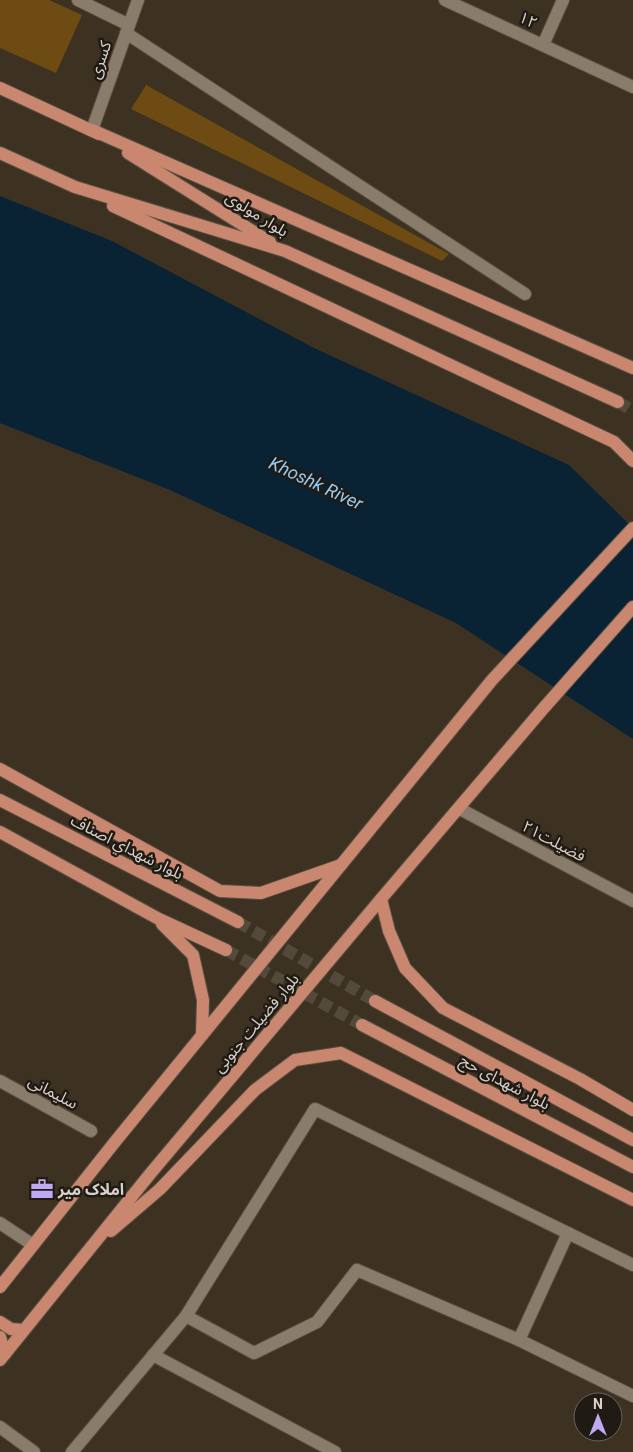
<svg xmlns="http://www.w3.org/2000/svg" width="633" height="1452" font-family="Roboto,'Noto Sans Arabic',sans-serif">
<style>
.green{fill:#6d4b12}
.water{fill:#092234}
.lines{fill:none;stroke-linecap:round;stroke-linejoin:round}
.primary-tunnel{stroke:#544a3b;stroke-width:12;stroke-dasharray:12 6;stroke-linecap:butt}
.street-casing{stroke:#5a5043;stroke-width:14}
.secondary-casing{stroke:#5a5043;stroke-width:14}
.primary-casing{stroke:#5a5043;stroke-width:14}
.street{stroke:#897c6a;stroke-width:12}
.secondary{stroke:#897c6a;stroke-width:12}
.primary{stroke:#ca876f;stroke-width:12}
.labels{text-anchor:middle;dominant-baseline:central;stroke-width:5;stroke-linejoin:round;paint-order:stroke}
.street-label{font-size:16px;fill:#d8d1c7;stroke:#201a14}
.poi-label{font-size:16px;font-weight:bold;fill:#d8d1c7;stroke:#201a14;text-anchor:start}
.water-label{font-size:18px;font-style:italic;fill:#92cbf7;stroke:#201a14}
</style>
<rect width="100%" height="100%" fill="#3d3222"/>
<!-- green -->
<g class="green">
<path d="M0,0H49L82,15L56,73L0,48Z"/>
<path d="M146,85L449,254L442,261L131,109Z"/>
</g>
<!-- water -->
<path class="water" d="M0,196L112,241L314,348L569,465L633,528V739L456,623L170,490L0,423Z"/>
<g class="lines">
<!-- primary-tunnel -->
<g class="primary-tunnel">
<path d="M618,402L633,411"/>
<path d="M238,922L375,1001"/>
<path d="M226,950L362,1025"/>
</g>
<defs>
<g id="street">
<path d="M78,0L129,25"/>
<path d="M445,0L633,87"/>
<path d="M126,33L525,294"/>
<path d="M543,45L563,0"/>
<path d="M460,809L633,901"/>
<path d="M0,1081L91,1131"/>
<path d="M0,1223L33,1245"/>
<path d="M186,1316L315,1109L633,1265"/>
<path d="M519,1340L633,1396"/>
<path d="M153,1355L335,1452"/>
<path d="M0,1427L34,1452"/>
<path d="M72,1452L186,1316L254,1353L317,1322L357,1270L519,1340L568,1233"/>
</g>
<path id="secondary" d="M92,130L138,0"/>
<g id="primary">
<path d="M0,88L99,134"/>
<path d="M92,130L633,368"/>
<path d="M0,153L75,187L285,251L618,402"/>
<path d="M128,153L270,242"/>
<path d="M113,206L614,442L633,461"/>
<path d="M0,769L220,891L261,893L341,865"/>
<path d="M0,800L238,922"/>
<path d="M0,832L157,918L226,950"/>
<path d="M381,899L389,931L405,968L443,1008L580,1079L633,1110"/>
<path d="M162,924L193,955L203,1000L202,1035"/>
<path d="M375,1001L633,1140"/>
<path d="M362,1025L633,1167"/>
<path d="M111,1231L160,1189L255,1090L295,1060L341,1053L633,1200"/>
<path d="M0,1287L114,1143L492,680L633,528"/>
<path d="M0,1322L11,1329L23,1330"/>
<path d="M0,1337L5,1354"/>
<path d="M0,1360L150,1174L381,899L542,710L633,607"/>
</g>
</defs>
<!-- street casing -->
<use href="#street" class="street-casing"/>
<!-- secondary casing -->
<use href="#secondary" class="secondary-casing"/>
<!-- primary casing -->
<use href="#primary" class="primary-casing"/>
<!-- street -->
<use href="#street" class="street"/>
<!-- secondary -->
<use href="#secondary" class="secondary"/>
<!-- primary -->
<use href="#primary" class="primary"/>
</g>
<!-- icons -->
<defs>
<symbol id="office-bare" viewBox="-9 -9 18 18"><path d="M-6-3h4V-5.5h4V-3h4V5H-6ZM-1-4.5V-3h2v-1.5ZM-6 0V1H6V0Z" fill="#c1a8f3" stroke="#201a14" stroke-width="2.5" paint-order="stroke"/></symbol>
</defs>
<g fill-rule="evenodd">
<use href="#office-bare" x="26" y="1173" width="32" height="32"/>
</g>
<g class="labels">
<!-- street labels -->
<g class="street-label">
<text transform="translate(528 20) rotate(25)">۱۲</text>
<text transform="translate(100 60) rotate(-71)">کسری</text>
<text transform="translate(257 214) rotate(32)">بلوار مولوی</text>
<text transform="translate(554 841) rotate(28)">فضیلت۲۱</text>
<text transform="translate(127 847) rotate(27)">بلوار شهداي اصناف</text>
<text transform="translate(256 1023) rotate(-50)">بلوار فضیلت جنوبی</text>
<text transform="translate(505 1082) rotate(28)">بلوار شهدای حج</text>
<text transform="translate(53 1092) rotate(28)">سلیمانی</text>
</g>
<!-- poi labels -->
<g class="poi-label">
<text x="58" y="1189">املاک میر</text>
</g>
<!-- water labels -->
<g class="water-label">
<text transform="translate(316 483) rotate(25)">Khoshk River</text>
</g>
</g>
<!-- north arrow -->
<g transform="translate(598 1417)"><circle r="24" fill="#201a14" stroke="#6a635c"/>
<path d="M0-4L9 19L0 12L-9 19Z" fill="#c1a8f3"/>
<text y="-8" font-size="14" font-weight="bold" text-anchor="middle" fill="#d8d1c7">N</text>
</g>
</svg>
